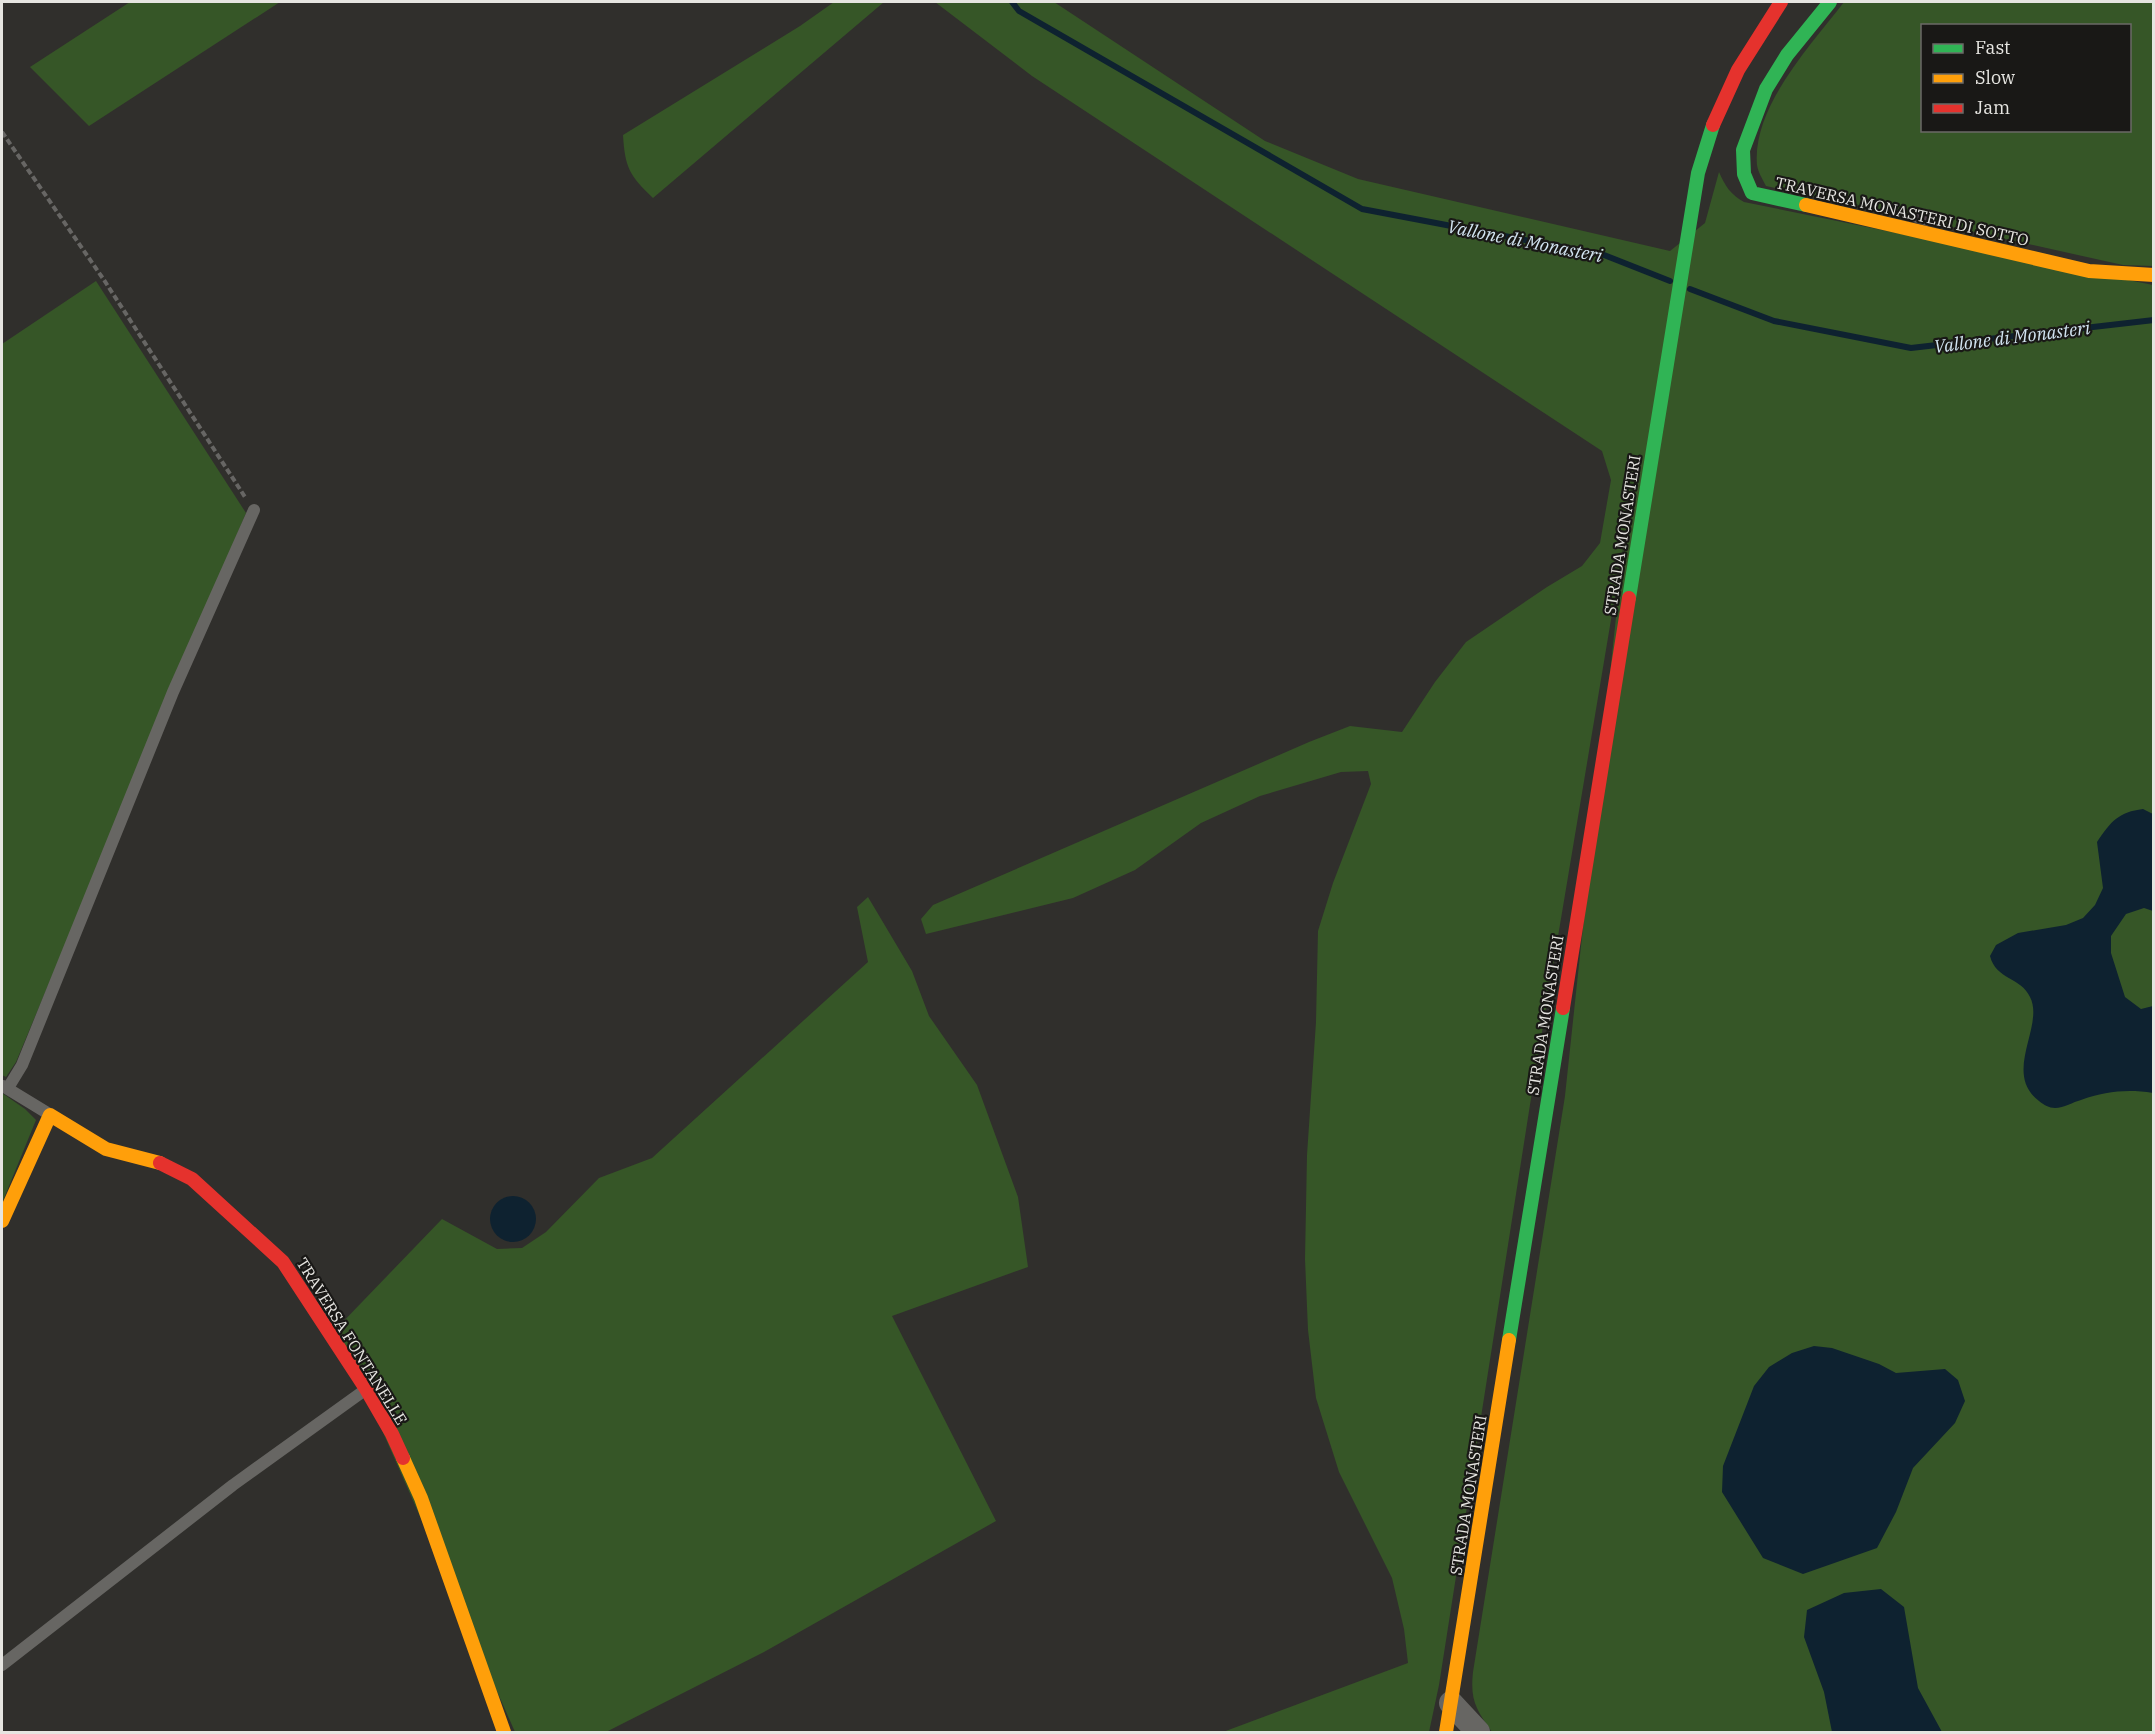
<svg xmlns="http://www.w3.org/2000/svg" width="2155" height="1734" font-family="'IBM Plex Serif',serif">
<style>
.green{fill:#365627;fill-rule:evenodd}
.water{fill:#0e2230}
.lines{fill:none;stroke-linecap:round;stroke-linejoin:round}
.stream{stroke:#0e2230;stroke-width:6}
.building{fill:#554951;stroke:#605e5e;stroke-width:1.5}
.path{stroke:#676664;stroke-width:4;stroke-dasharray:6 3;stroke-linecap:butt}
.lane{stroke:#676663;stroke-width:12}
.street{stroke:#676663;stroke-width:24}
.fast{stroke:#30b455;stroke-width:14}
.slow{stroke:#ff9f0a;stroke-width:14}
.jam{stroke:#e5322d;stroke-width:14}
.labels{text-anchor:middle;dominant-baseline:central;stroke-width:4.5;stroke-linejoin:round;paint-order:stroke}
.street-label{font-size:16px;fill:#e6e5e1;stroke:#191816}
.water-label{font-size:18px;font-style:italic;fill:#d3e5f2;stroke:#191816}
</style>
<rect width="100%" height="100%" fill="#302f2c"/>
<!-- green -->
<g class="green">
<path d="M130,2H280L89,126L30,67Z"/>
<path d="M834,2H884L653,198C629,175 625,167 623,135L800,26Z"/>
<path d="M935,2H1054L1265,141L1358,179L1670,251L1705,223L1719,172C1725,186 1731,195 1744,202L2153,285V1732H1492C1476,1709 1470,1701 1473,1672L1565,1096L1624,542L1532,1092L1439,1685L1429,1732H1223L1408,1663L1404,1629L1392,1578L1339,1472L1316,1398L1308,1330L1305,1259L1307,1155L1316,1022L1318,931L1333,883L1371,784L1368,771L1341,772L1260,796L1201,823L1135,870L1073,898L926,934L921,919L933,905L1309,742L1350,726L1402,732L1435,682L1466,642L1547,587L1582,566L1600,543L1611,480L1602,451L1032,76Z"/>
<path d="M1844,2H2153V266L2123,265L1766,186C1763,180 1758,172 1757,165C1752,107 1811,45 1844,2ZM1922,26H2130V130H1922Z"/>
<path d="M96,281L246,513L16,1062L6,1077L2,1075V344Z"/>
<path d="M868,897L912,971L929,1016L977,1085L1018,1197L1028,1267L892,1316L996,1521L764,1652L606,1732H515L337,1328L442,1219L497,1249L522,1248L546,1232L599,1178L652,1158L868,962L857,907Z"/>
<path d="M2,1093L25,1109L36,1120L2,1203Z"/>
</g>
<!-- water -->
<g class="water">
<path d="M2143,809L2153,814V911L2144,908L2126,914L2111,936V953L2125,997L2141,1009L2153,1006V1093C2128,1089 2106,1091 2081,1100C2073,1102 2064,1108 2055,1108C2049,1108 2044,1105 2039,1101C2002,1073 2045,1026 2030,997C2021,977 1996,980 1990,956L1996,945L2018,933L2066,925L2083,918L2095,905L2103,888L2097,842C2111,821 2119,812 2143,809Z"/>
<circle cx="513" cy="1219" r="23"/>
<path d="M1814,1346L1832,1348L1879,1364L1896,1373L1945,1369L1958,1380L1965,1401L1955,1423L1913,1468L1896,1512L1877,1548L1803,1574L1763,1558L1722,1492L1723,1466L1754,1386L1769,1367L1792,1353Z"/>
<path d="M1881,1589L1904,1607L1918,1688L1942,1732H1832L1824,1692L1804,1637L1807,1610L1844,1593Z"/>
</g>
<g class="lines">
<!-- stream -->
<g class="stream">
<path d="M1012,2L1019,11L1362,209L1604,255L1670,281"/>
<path d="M1690,289L1774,321L1911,348L2154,320"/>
</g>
</g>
<!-- building -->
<path class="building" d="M1913,207L1931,211L1927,225L1909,220Z"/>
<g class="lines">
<!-- path -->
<path class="path" d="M2,132L104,280L245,497"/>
<!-- lane -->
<g class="lane">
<path d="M3,1086L49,1114"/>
<path d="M8,1088L22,1065L173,692L254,510"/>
<path d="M2,1665L233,1485L365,1390"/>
</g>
<!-- street -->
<path class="street" d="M1451,1703L1478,1732"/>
<!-- fast -->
<g class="fast">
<path d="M1806,205L1752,193L1744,174L1743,150L1766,89L1787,55L1830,2"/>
<path d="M1629,598L1698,173L1713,125"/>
<path d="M1509,1340L1563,1008"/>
</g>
<!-- slow -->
<g class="slow">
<path d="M1806,205L2089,271L2154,275"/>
<path d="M2,1221L50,1115L106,1149L160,1163"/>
<path d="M403,1458L421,1498L504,1732"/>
<path d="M1446,1732L1509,1340"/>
</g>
<!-- jam -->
<g class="jam">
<path d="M1713,125L1738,70L1781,2"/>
<path d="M1563,1008L1629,598"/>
<path d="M160,1163L192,1179L283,1262L366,1389L392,1434L403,1458"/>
</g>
</g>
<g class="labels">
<!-- street labels -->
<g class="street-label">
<text transform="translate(1902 211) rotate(13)">TRAVERSA MONASTERI DI SOTTO</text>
<text transform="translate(1622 535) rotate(-81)">STRADA MONASTERI</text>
<text transform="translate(1545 1015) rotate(-81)">STRADA MONASTERI</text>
<text transform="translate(352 1341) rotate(58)">TRAVERSA FONTANELLE</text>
<text transform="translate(1468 1495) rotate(-81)">STRADA MONASTERI</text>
</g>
<!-- water labels -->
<g class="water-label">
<text transform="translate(1525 241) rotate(11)">Vallone di Monasteri</text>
<text transform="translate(2012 337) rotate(-7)">Vallone di Monasteri</text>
</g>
</g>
<!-- border -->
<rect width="2155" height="1734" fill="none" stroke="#e6e5e1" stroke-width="6"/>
<!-- legend -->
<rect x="1921" y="24" width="210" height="108" fill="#191816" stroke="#6b6a67" stroke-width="1.5"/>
<rect x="1933" y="44" width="30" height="9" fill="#30b455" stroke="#6b6a67" stroke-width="1.5"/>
<text x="1975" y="54" font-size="18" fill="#e6e5e1">Fast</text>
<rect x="1933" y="74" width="30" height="9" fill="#ff9f0a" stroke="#6b6a67" stroke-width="1.5"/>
<text x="1975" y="84" font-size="18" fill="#e6e5e1">Slow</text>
<rect x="1933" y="104" width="30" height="9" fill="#e5322d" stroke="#6b6a67" stroke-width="1.5"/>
<text x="1975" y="114" font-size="18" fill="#e6e5e1">Jam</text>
</svg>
